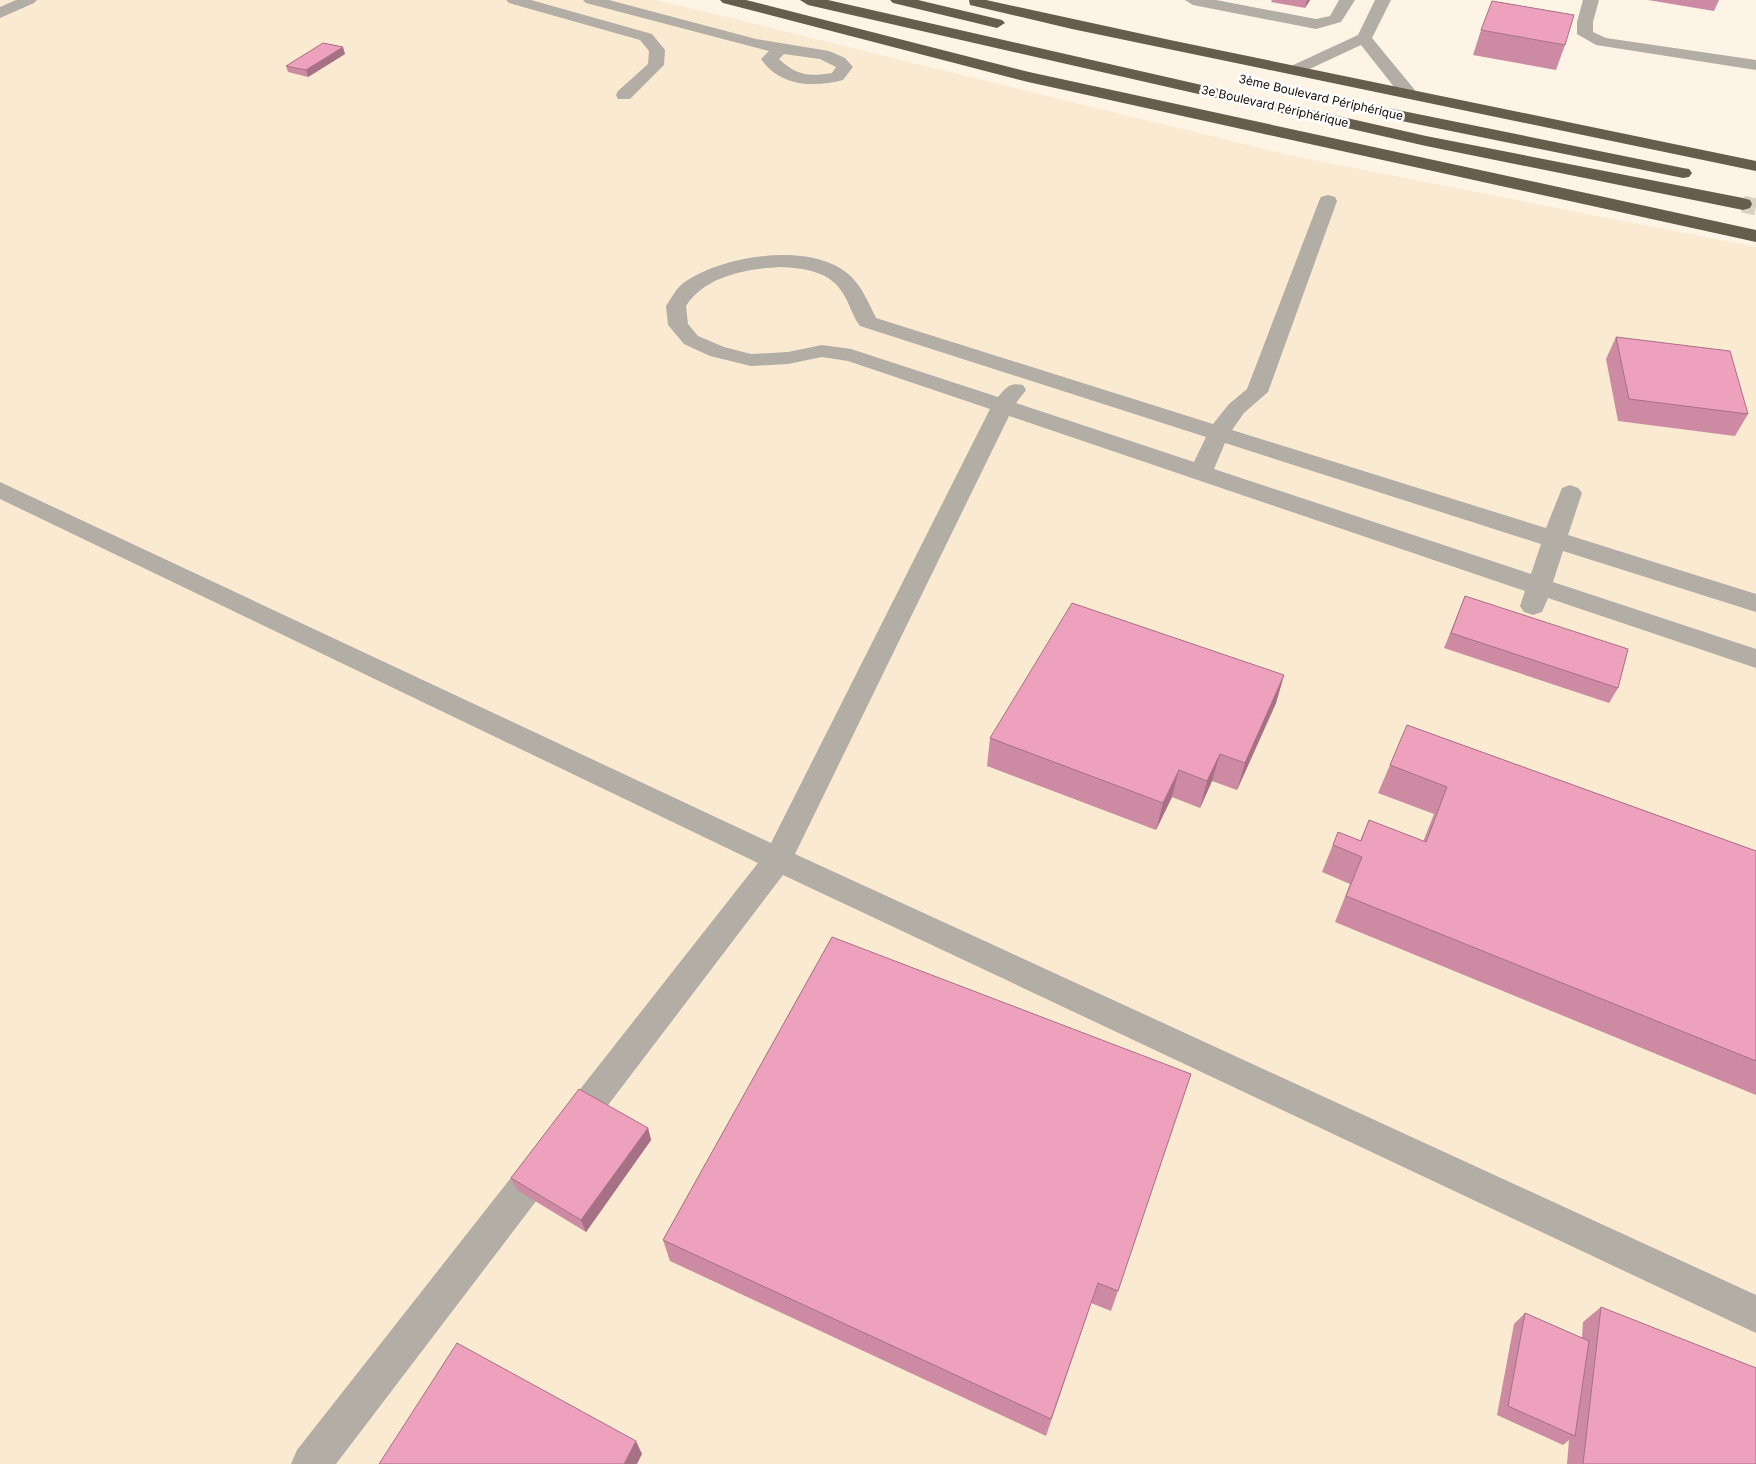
<svg xmlns="http://www.w3.org/2000/svg" width="1756" height="1464" font-family="Inter,sans-serif">
<style>
.built{fill:#faead1}
.lines{fill:none;stroke-linecap:round;stroke-linejoin:round}
.highway-tunnel{stroke:#d9d1c4;stroke-width:17;stroke-dasharray:17 9;stroke-linecap:butt}
.minor{fill:#b2ada5;fill-rule:evenodd}
.highway{fill:#665d4d;fill-rule:evenodd}
.wall{fill:#cc8aa3}
.shaded-wall{fill:#a67184}
.building{fill:#eda1bd;stroke:#a67184}
.labels{text-anchor:middle;dominant-baseline:central;stroke-width:5;stroke-linejoin:round;paint-order:stroke}
.far-street-label{font-size:12px;fill:#0f0b06;stroke:#fff}
</style>
<rect width="100%" height="100%" fill="#fdf4e5"/>
<!-- built -->
<path class="built" d="M0,0H657L1288,155L1756,247V1464H0Z"/>
<g class="lines">
<!-- highway-tunnel -->
<path class="highway-tunnel" d="M1743,204L1756,207"/>
<!-- minor -->
<g class="minor">
<path d="M16,0H37L34,3L0,18V7Z"/>
<path d="M506,0H531L652,34L665,50L664,65L630,99H618L616,95L618,91L648,64L649,51L640,40L509,3Z"/>
<path d="M583,0H609L756,39L829,51L845,58L853,67L843,80C813,88 780,86 761,59L769,51L586,3ZM784,54L820,59L836,67L832,73C808,77 796,75 779,59Z"/>
<path d="M1185,0H1216L1316,19L1330,16L1339,0H1355L1341,22L1316,29L1193,5Z"/>
<path d="M1375,0H1391L1372,38L1414,89L1416,93L1414,97H1402L1361,45L1301,73H1289L1287,70L1289,67L1358,35Z"/>
<path d="M1583,0H1599L1593,22V32L1606,38L1756,60V70L1596,45L1577,34V22Z"/>
<path d="M1328,195L1335,197L1337,201L1268,392L1244,413L1232,430L1546,528L1562,488L1570,485L1578,488L1582,493L1568,535L1756,594V612L1563,551L1553,582L1756,649V668L1548,598L1542,612L1533,615L1524,612L1520,606L1525,591L1009,416L795,854L1756,1295V1333L783,875L583,1138L571,1143L559,1138L554,1127L559,1116L758,863L0,499V482L771,843L990,409L848,361L822,357L788,364L751,366L710,356L684,344L668,325L666,306C671,299 675,290 682,284C719,256 808,241 847,273C861,284 868,302 876,318L1213,424L1229,404L1247,389L1319,201L1321,197ZM779,267C804,268 831,271 844,295C850,305 853,317 860,326L1206,437L1194,462L1016,403L1026,390L1023,385C1010,382 1006,387 998,397L851,349L822,345L788,352L751,354L724,347L698,336L688,324L686,306C705,276 747,269 779,267ZM1225,443L1541,544L1531,574L1214,469Z"/>
<path d="M544,1146L556,1151L561,1163L556,1175L336,1464H291L297,1450L532,1151Z"/>
</g>
<!-- highway -->
<g class="highway">
<path d="M720,0H746L1029,72L1756,230V242L1028,82L723,3Z"/>
<path d="M800,0H828L1426,136L1743,198L1750,200L1752,204L1750,208L1743,210L1426,146L808,5Z"/>
<path d="M890,0H918L1002,20L1005,23L997,28L893,3Z"/>
<path d="M969,0H986L1170,40L1756,161V171L1072,29L970,5Z"/>
<path d="M1373,105L1683,168L1689,169L1692,173L1689,177L1683,178L1367,114L1365,110L1367,106Z"/>
</g>
</g>
<!-- wall -->
<g class="wall">
<path d="M1272,0H1310L1305,8L1271,2Z"/>
<path d="M1648,0H1719L1714,11Z"/>
<path d="M1481,30L1565,45L1556,70L1473,55Z"/>
<path d="M345,54L308,77L288,72L286,66Z"/>
<path d="M1616,337L1748,414L1735,436L1618,421L1606,359Z"/>
<path d="M1465,596L1618,688L1609,703L1444,648Z"/>
<path d="M1284,675L1276,703L1237,790L1212,781L1200,808L1172,797L1156,830L987,766L990,738Z"/>
<path d="M1407,725L1756,851V1095L1335,922L1350,884L1322,872L1338,832L1360,841L1369,820L1423,842L1434,814L1378,793Z"/>
<path d="M832,937L1118,1291L1111,1311L1091,1303L1046,1436L670,1261L663,1240Z"/>
<path d="M648,1128L651,1140L586,1232L517,1190L511,1178Z"/>
<path d="M1601,1307L1756,1464H1567L1569,1440L1563,1445L1497,1415L1514,1324L1525,1313L1582,1338L1583,1322Z"/>
</g>
<!-- shaded-wall -->
<g class="shaded-wall">
<path d="M1307,0H1310L1305,8Z"/>
<path d="M343,47L345,54L308,77L306,70Z"/>
<path d="M1284,675L1276,703L1237,790L1245,763Z"/>
<path d="M1220,754L1212,781L1200,808L1207,781Z"/>
<path d="M1179,770L1172,797L1156,830L1163,803Z"/>
<path d="M648,1128L651,1140L586,1232L581,1220Z"/>
<path d="M636,1441L642,1454L637,1464H624Z"/>
</g>
<!-- building -->
<g class="building">
<path d="M1492,1L1574,15L1565,45L1481,30Z"/>
<path d="M323,43L343,47L306,70L286,66Z"/>
<path d="M1616,337L1730,351L1748,414L1629,399Z"/>
<path d="M1465,596L1628,649L1618,688L1451,633Z"/>
<path d="M1072,603L1284,675L1245,763L1220,754L1207,781L1179,770L1163,803L990,738Z"/>
<path d="M1407,725L1756,851V1061L1346,896L1362,857L1333,845L1338,832L1361,841L1369,820L1426,842L1447,787L1390,765Z"/>
<path d="M832,937L1191,1074L1118,1291L1098,1283L1051,1419L663,1240Z"/>
<path d="M579,1089L648,1128L581,1220L511,1178Z"/>
<path d="M1601,1307L1756,1368V1464H1583Z"/>
<path d="M1525,1313L1589,1341L1575,1436L1508,1406Z"/>
<path d="M457,1343L636,1441L624,1464H379Z"/>
</g>
<g class="labels">
<!-- far-street labels -->
<g class="far-street-label">
<text transform="translate(1321 97) rotate(13)">3ème Boulevard Périphérique</text>
<text transform="translate(1275 106) rotate(13)">3e Boulevard Périphérique</text>
</g>
</g>
</svg>
